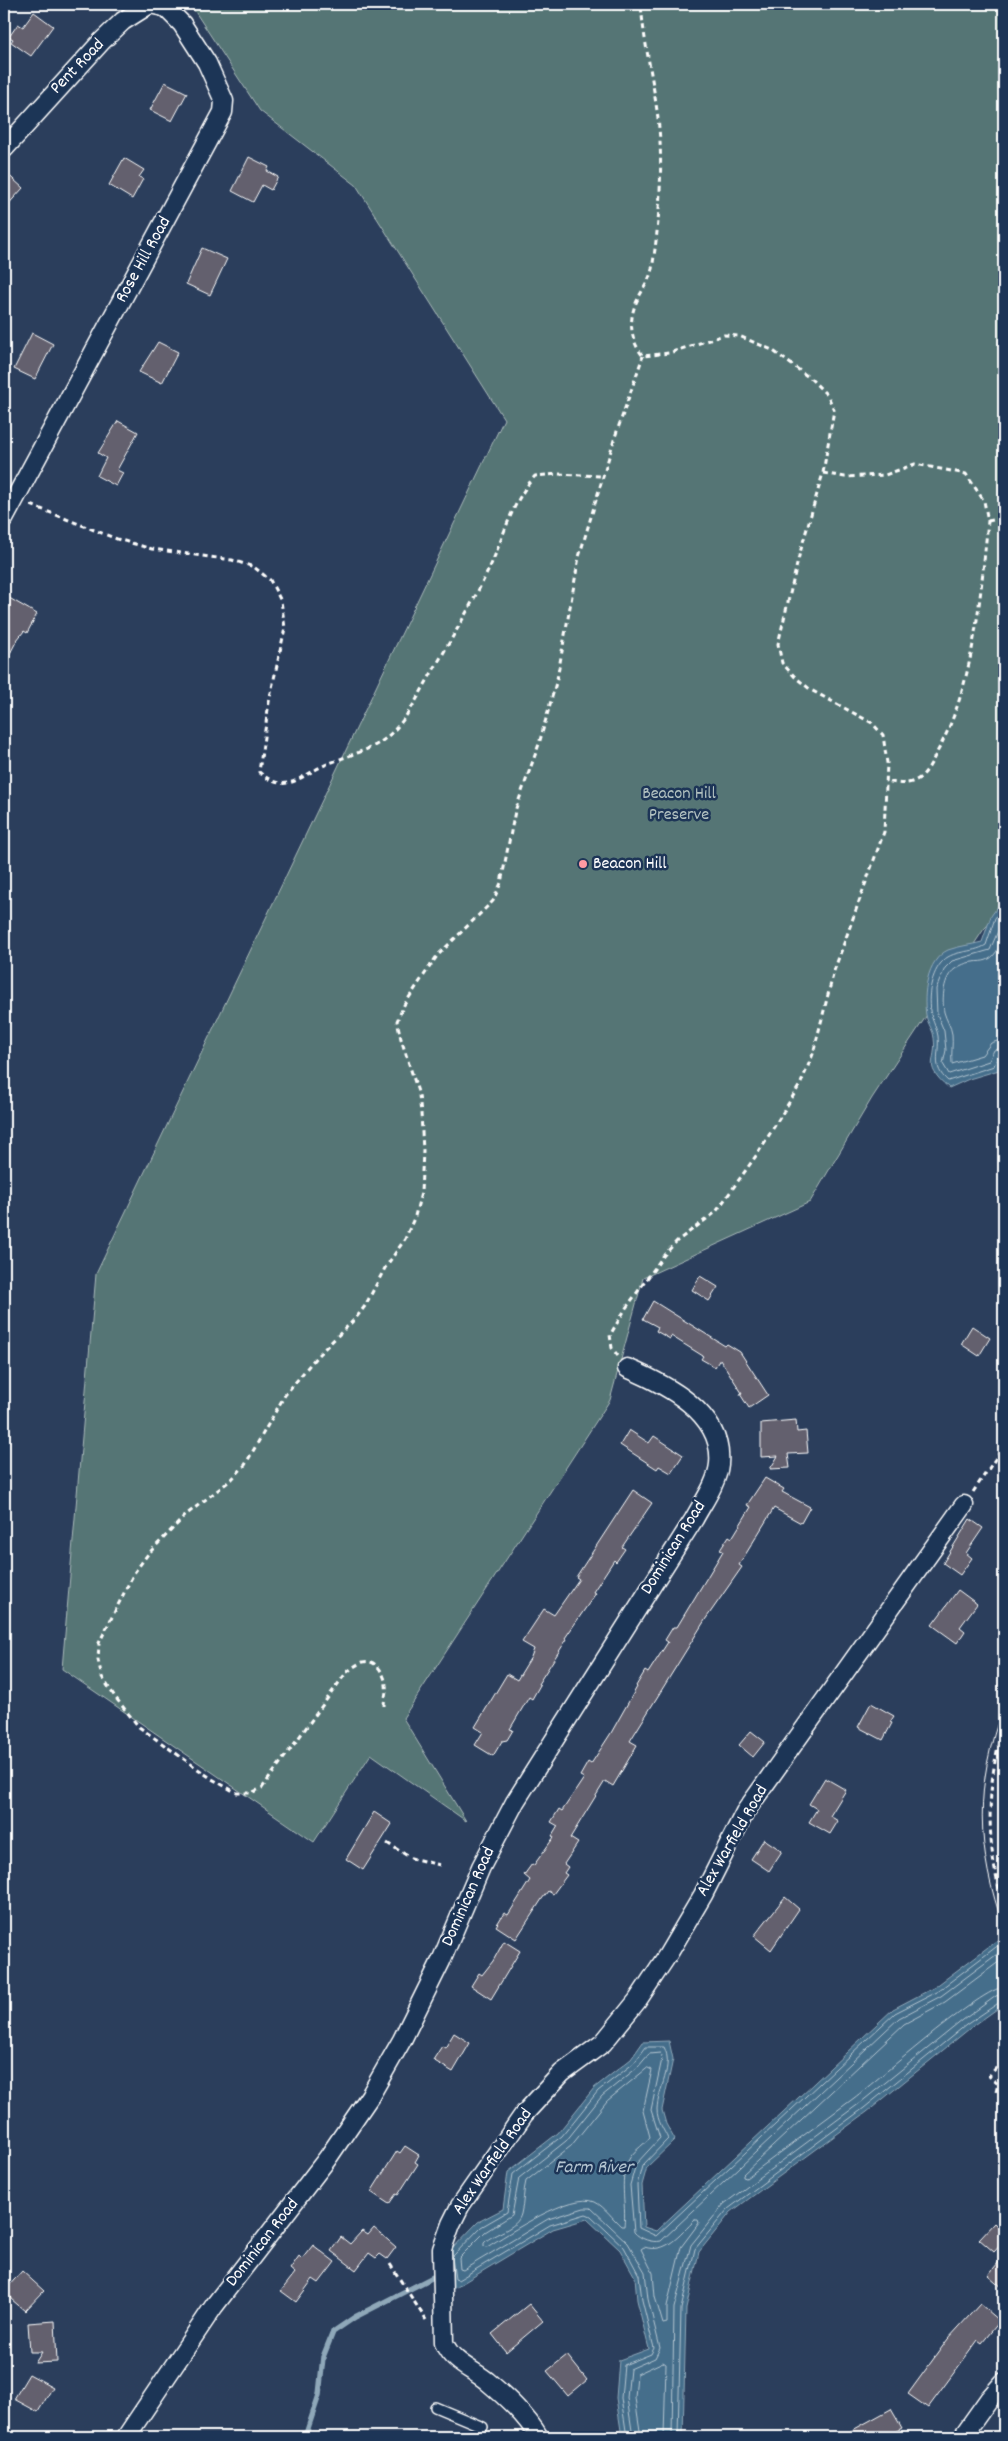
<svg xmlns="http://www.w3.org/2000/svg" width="1008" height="2441" font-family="Dekko,sans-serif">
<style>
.green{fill:#557574;stroke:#aababa}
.water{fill:#446e8b;stroke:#8fa8b9}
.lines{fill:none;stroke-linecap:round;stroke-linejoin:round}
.shore{stroke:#b4c5d1;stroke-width:1}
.stream{stroke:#8fa8b9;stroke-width:5.5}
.building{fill:#64616e;stroke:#fff}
.lane-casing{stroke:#fff;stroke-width:12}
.street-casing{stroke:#fff;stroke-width:21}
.path{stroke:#fff;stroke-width:3;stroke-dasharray:5 4;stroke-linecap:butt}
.lane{stroke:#1d3557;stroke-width:9}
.street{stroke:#1d3557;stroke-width:18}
.tram{stroke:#fff;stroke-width:1}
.poi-dot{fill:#ff9aa2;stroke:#1d3557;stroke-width:2}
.labels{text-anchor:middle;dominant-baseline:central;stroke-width:5;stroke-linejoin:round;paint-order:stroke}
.street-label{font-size:18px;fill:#fff;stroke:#1d3557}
.park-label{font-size:18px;fill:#b2c1c0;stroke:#1d3557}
.poi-label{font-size:18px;fill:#fff;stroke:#1d3557;text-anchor:start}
.water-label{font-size:19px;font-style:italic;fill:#b4c5d1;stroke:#1d3557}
</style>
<rect width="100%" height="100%" fill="#2b3e5c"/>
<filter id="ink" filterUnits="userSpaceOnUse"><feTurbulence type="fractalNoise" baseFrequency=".02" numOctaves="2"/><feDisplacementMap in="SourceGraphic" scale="10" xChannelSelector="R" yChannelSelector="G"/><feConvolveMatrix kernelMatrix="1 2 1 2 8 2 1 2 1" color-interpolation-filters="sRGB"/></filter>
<g filter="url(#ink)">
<!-- green -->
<path class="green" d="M190,4H1004V908L984,929L872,1098L810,1202L643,1278L610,1400L403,1718L466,1821L371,1754L314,1842L62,1669L96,1274L504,419L356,185L260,111Z"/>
<!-- water -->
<g class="water">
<path d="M1004,898V1054L999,1070L969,1079L949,1088C919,1062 940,1063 933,1033C931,1027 927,1022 926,1015C923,995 926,960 948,950C959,946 971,945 982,942L991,916Z"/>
<path d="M1004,1935V2004L969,2029L867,2112L731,2212L699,2252L686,2309L683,2437H622L616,2398L619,2360L649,2349L637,2300L635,2277L620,2250L587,2219L553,2229L451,2290L447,2254L478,2222L503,2209L508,2172L558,2133L594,2088L631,2059L643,2042L669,2041L673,2059L662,2110L666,2124L675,2140L647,2167L642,2185L644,2227L656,2231L893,2009L935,1987Z"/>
</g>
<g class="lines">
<!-- shore -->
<g class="shore">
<path d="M1004,906L995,918L986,945C972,954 952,949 941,963C930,976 926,1002 932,1018C934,1024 937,1030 938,1036C940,1056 931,1066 948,1081L994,1066L998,1055L1004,1053"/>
<path d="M1004,917L990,950L952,961L945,968L936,989L937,1014L944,1031L946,1050L943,1064L949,1074L989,1061L994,1050L1004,1047"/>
<path d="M1004,935C990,976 979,952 955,969C943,977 942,999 944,1012C946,1020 951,1026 952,1034C953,1044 951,1055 952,1064L982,1055L991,1043L1004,1039"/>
<path d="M1004,1958L945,2002L904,2024L743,2174V2177L746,2178C782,2151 818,2125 854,2098C879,2079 981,1988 1004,1987"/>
<path d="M648,2068L652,2070L643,2111L650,2137C645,2144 636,2149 631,2156C617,2177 627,2203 624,2226H621C613,2219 605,2207 595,2202C572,2191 508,2234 487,2247L484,2246V2243C494,2232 517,2230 521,2214C524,2203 523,2192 526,2181L571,2146L607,2101Z"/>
<path d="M695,2220H698L699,2223L681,2247L667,2306V2323L663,2324L655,2297L653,2273L641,2249L644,2247C667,2254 679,2235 695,2220Z"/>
<path d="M452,2257L481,2227L507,2212L513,2174L562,2136L598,2091L634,2063L646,2047H664C674,2066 658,2089 657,2109C657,2121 664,2130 668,2139L642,2166L637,2185L639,2228L656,2236L895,2013L938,1991L1004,1941"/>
<path d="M452,2257L455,2279L458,2280L550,2225L586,2214L591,2216L624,2247L639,2275L642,2300L654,2348L651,2354L624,2365L621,2398L627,2437"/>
<path d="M633,2437L627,2398L630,2369L655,2358L660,2348L648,2299L645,2272L628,2243L591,2208H584L548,2219L463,2270L460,2269L459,2258L485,2232L512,2215L519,2178L566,2141L602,2096L638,2067L649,2054L660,2053L662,2059L651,2110L660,2138L636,2164L630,2185L634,2232C640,2239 652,2243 661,2241L899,2018L941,1996L1004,1949"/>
<path d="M641,2437L635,2398L637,2374L663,2362L666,2364L664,2437"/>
<path d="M672,2437L674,2308L691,2245L724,2204L860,2103L963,2020L996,1996L1004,1994"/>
<path d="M678,2437L681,2309L695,2249L728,2209L864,2108L966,2025L1000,2002L1004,2001"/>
</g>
<!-- stream -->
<path class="stream" d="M305,2437L319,2395L323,2357L333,2332L355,2317L441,2273"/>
</g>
<!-- building -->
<g class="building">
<path d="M34,12L53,26L31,56L11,42L13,39L9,37L18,24L23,27Z"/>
<path d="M165,82L187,93L172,121L150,110Z"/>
<path d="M249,157L269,167L267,171L278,177L271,190L262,185L253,202L232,191Z"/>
<path d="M124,158L144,170L139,177L143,179L132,199L109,185Z"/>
<path d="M4,171L23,188L4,209Z"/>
<path d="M202,248L227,259L210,295L186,284Z"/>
<path d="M32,333L53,344L35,379L14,369Z"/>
<path d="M158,342L178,352L162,383L139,372Z"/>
<path d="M118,421L138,432L117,470L123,473L116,486L97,476L106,458L98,453Z"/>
<path d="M4,595L37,614L27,633L24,631L17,640L4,665Z"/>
<path d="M700,1276L718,1287L709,1301L692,1290Z"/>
<path d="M653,1301L725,1346L727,1344L740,1352L768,1395L749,1408L740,1394L742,1393L720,1359L715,1367L701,1359L703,1356L671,1336L670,1339L656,1331L658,1327L643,1319Z"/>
<path d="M972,1326L990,1338L979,1356L961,1344Z"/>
<path d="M796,1420L797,1432L806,1431L808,1453L788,1454L790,1468L770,1469L778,1456L761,1457V1423Z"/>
<path d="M629,1430L649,1443L654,1436L683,1455L671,1473L659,1466L657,1469L620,1445Z"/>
<path d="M765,1478L784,1489L782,1492L810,1507L801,1523L774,1508L739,1565L742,1567L705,1620L630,1741L637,1745L613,1786L605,1781L570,1838L578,1843L564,1864L568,1867L564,1873L567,1875L553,1894L548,1891L542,1899L516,1939L496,1926L504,1913L508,1915L530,1880L524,1875L532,1864L534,1865L554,1837L552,1836L558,1826L551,1822L559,1809L562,1811L584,1778L580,1776L588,1762L591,1764L611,1733L637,1687L636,1686L645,1671L648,1673L668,1642L665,1640L673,1627H677L723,1551L720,1550L729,1536L732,1538L751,1507L747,1505Z"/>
<path d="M633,1490L652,1503L622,1547L625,1549L616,1562L614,1560L593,1592L596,1593L565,1638L567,1639L538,1684L540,1685L532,1699L529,1697L510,1729L513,1730L507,1740L502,1741L493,1756L475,1745L483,1732L475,1727L507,1674L517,1680L531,1657L534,1649L522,1642L544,1609L554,1615L579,1579L576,1577Z"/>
<path d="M970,1519L983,1528L966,1553L972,1558L960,1575L943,1563Z"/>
<path d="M958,1590L977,1604L960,1627L965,1631L957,1643L932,1625Z"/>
<path d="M871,1703L894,1716L890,1722L892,1723L883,1740L858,1727Z"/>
<path d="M751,1731L765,1742L753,1757L739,1745Z"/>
<path d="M825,1778L846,1790L830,1816L838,1821L830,1834L809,1822L817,1809L809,1804Z"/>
<path d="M374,1812L392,1824L363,1870L346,1859Z"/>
<path d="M764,1839L782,1851L769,1871L751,1859Z"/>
<path d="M785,1897L799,1909L771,1950L754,1936Z"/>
<path d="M504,1941L520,1951L491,1999L471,1986L479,1973L482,1975L493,1961Z"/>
<path d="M454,2033L470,2043L453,2072L433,2060L442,2046L445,2048Z"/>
<path d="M405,2146L419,2155L415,2162L418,2164L398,2195L396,2194L389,2204L371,2192L397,2151L400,2153Z"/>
<path d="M994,2223L1004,2232V2241L994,2252L979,2239Z"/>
<path d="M374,2228L396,2247L387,2259L380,2254L376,2258L369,2253L356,2270L331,2251L341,2237L350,2244L362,2231L368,2235Z"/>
<path d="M313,2245L335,2262L319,2283L313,2279L296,2302L281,2291L295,2273L290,2269L299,2256L302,2259Z"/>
<path d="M1004,2256V2289L988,2275Z"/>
<path d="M22,2271L44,2291L25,2311L11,2299L7,2288Z"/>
<path d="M529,2304L543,2321L506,2352L492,2334Z"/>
<path d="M980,2304L1000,2321L982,2343L978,2340L928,2408L908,2394L948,2339Z"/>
<path d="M55,2321L57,2362L35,2363L42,2352H30L28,2323Z"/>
<path d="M567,2355L587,2380L568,2396L547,2371Z"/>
<path d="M29,2374L53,2387L38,2412L14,2399Z"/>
<path d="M891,2409L902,2428L885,2437H840Z"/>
</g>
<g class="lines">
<defs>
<path id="lane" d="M435,2407L483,2427"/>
<g id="street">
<path d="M4,149L102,41L123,21L150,4L164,7"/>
<path d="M4,519L223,112L224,101L207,63L182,24L162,4"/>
<path d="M126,2437L214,2306L327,2159L370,2096L402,2040L441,1961L481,1867L515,1802L694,1519C703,1502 717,1484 719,1464C724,1413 665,1384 627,1368"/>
<path d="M539,2437C526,2415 506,2397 487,2381C472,2369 452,2362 444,2343L442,2249L451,2224L460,2206L524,2114L562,2073L603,2043L637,2001L667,1956L703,1895L745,1812L964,1505"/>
<path d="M962,2437L989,2399L1004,2382"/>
</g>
</defs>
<!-- lane casing -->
<use href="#lane" class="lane-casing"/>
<!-- street casing -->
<use href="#street" class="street-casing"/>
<!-- path -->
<g class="path">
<path d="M823,473L845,477L885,475L915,464L966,474L984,501L988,521C980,598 975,685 936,754C932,762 926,774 918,779C907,786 897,783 885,781"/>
<path d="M31,505L117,539L152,549L232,560L254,567L270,580L281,601L285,628L269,702L259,772C286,795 297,778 323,766C339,758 369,751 382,741C405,724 417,698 431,674C451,640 471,606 488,571C504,538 510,504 535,476L558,474L602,476"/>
<path d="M988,521L1004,518"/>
<path d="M618,1356L612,1348L610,1335L626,1308L664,1255L677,1241L716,1212L758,1153L801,1083L813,1054L834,971L884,832L887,763L883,735L872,723L811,690L795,677L782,663L778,644L799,556L823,473L834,410L828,396L811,379L772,350L739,336L724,335L669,353L643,356C631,342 628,321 636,303C641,291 649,282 652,269C659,228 663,169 659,128C655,86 644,46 641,4"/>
<path d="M973,1492L1004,1446"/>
<path d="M384,1706C384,1699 387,1692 386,1685C385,1675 376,1658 363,1662C357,1664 351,1669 346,1673L262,1788L251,1793H237L212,1779L139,1727L115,1697L102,1677L98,1660L99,1643L134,1573L148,1554L187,1514L232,1479L245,1465L285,1395L317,1356L356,1318L365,1306L385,1268L405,1239L415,1216L421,1193L423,1151L421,1113L419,1095L401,1039L397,1021L404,1005L437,956L493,901L501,883L515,811L539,744L557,679L579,557L614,440L643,356"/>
<path d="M1004,1724C986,1784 985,1846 1004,1906"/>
<path d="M387,1843L411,1858L440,1865"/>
<path d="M996,2092L998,2084L989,2076L1004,2059"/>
<path d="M390,2264L426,2320"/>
</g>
<!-- lane -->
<use href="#lane" class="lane"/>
<!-- street -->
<use href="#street" class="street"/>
<!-- tram -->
<path class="tram" d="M1004,1705C974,1785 976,1849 1004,1928"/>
</g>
</g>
<!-- markers -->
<circle class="poi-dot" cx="583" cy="864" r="5"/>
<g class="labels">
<!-- street labels -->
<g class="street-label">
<text transform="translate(78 67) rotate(-46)">Pent Road</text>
<text transform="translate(144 260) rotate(-61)">Rose Hill Road</text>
<text transform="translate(674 1548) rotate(-58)">Dominican Road</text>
<text transform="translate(733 1841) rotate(-60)">Alex Warfield Road</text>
<text transform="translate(469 1897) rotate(-66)">Dominican Road</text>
<text transform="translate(493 2162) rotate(-55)">Alex Warfield Road</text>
<text transform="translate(263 2243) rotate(-52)">Dominican Road</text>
</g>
<!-- park labels -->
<g class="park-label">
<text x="679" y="794">Beacon Hill<tspan x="679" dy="21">Preserve</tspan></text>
</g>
<!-- poi labels -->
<g class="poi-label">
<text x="593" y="864">Beacon Hill</text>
</g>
<!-- water labels -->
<g class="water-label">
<text x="594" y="2168">Farm River</text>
</g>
</g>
<!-- margin -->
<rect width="1008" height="2441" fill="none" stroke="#1d3557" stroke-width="20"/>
<rect x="10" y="10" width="988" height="2421" fill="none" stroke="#fff" stroke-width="2" filter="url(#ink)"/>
</svg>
